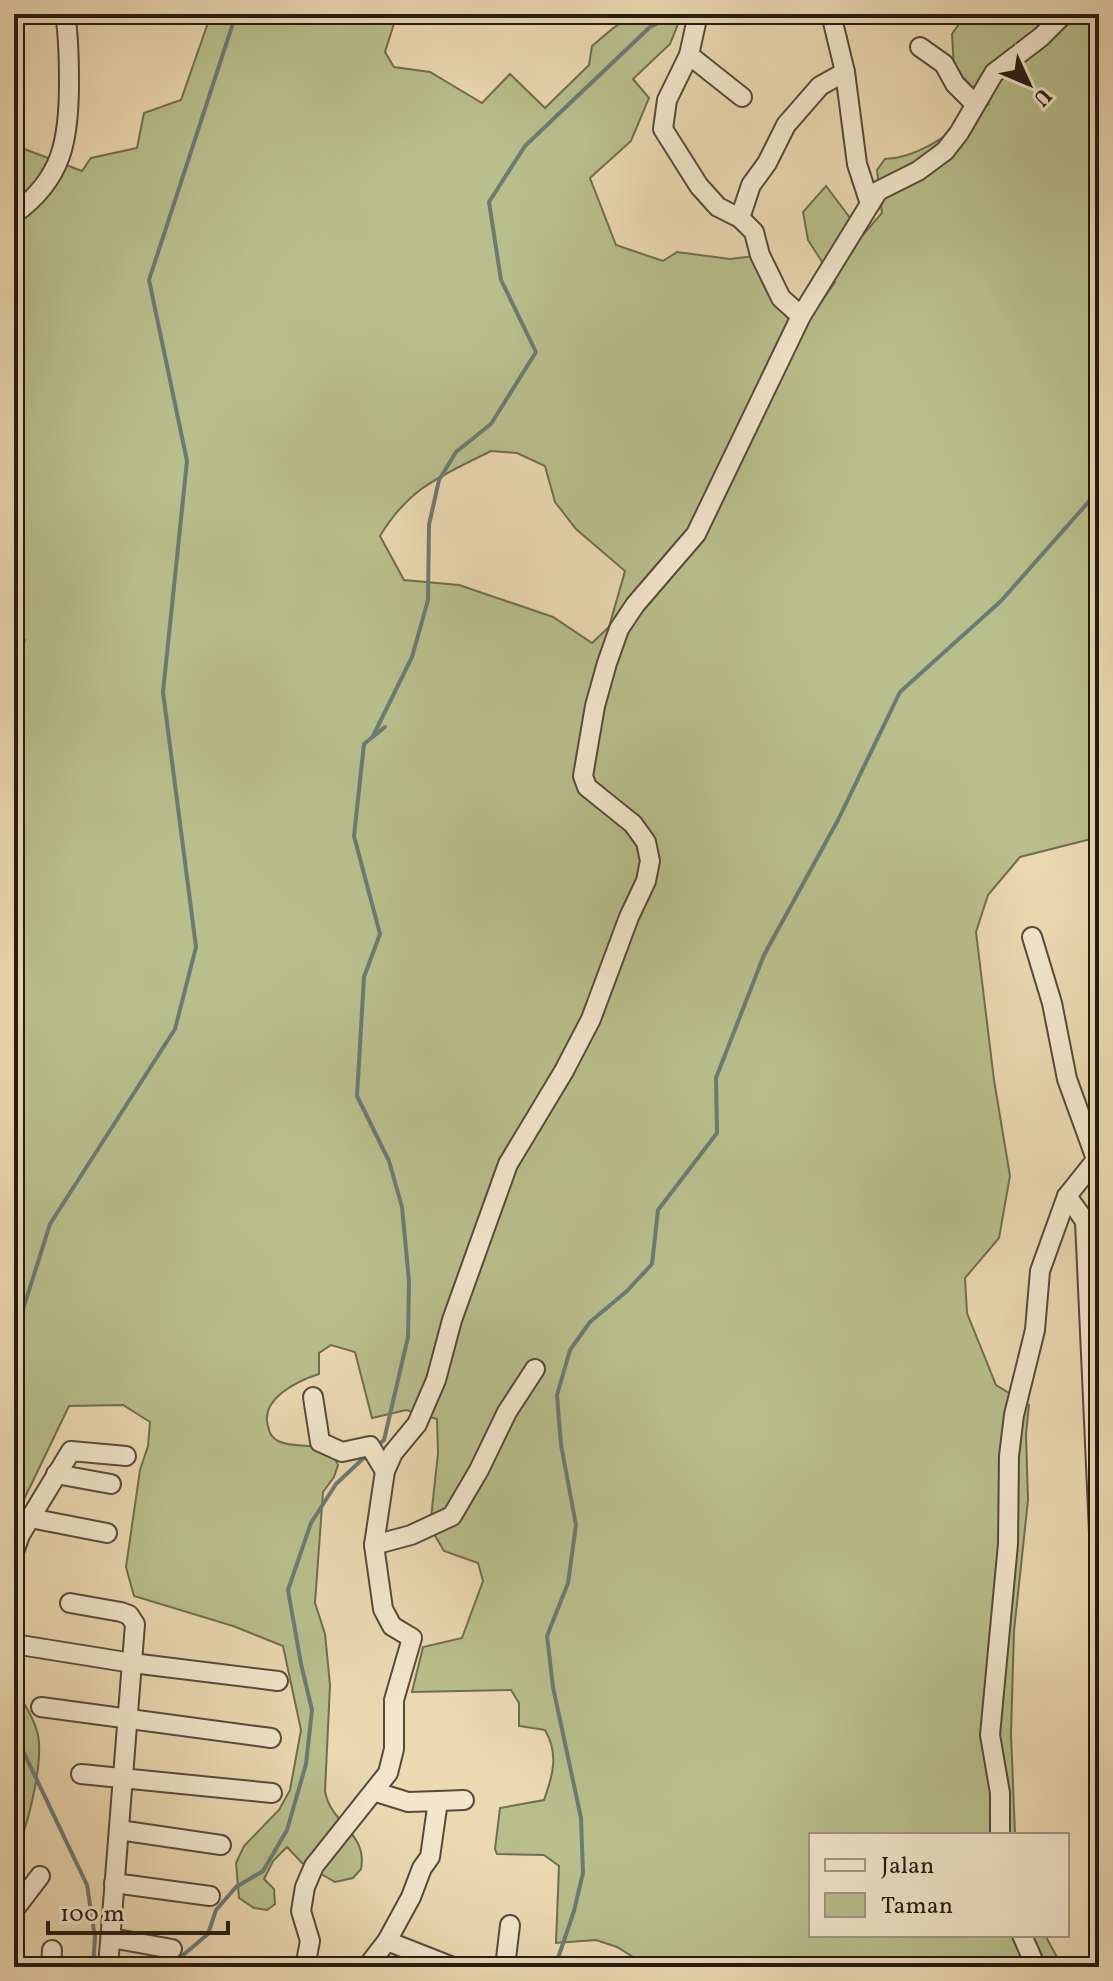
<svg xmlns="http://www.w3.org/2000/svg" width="1113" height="1981" font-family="Vollkorn,serif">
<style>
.green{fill:#b8bf8c;stroke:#6e6d50;stroke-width:2;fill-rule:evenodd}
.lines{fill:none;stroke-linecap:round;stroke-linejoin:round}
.stream{stroke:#6c7a74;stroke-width:4}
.minor-casing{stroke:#574a3c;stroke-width:22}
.minor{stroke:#f3e6cd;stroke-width:18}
</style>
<rect width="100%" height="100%" fill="#ecd9b2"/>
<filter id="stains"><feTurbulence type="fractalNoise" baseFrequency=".0025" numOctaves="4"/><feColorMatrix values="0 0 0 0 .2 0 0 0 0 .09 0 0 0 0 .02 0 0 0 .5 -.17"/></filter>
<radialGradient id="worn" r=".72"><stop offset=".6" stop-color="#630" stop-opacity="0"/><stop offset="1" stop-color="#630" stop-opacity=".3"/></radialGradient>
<!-- green -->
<g class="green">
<path d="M211,14H397L385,52L394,67L430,72L482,103L510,74L545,108L589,65L592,46C624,19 626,14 669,14L678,24L670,44L633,79L649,98L631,141L590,178L616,245L663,261L677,252L730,259L754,256L803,328L835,282L808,240L803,212L826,186L863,235L882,213L877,170L885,159C925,157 958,126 989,104L954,68L952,34L966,14H1099V837L1020,857L988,895L976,932L994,1080L1010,1176L999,1238L965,1278L967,1313L996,1385L1029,1405L1026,1434L1028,1500L1014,1631L1011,1734L1015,1835H811V1935H1045L1058,1959L1056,1967H649L617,1947L596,1940L556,1943L559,1866L544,1855L497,1854L495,1849L500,1808L544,1800C553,1775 559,1754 545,1730L519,1726V1703L511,1690L412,1692L423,1647L462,1638L483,1581L478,1563L444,1551L430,1527L438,1453L437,1419L406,1410L372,1418L355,1352L331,1345L319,1353V1374C297,1381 260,1399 268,1426C269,1432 272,1438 278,1441C298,1451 327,1437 338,1465L334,1477L323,1492L315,1603L325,1634L330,1685L325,1791C330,1824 368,1832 361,1869L353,1878L335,1882L302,1863L287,1847L273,1861L264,1879L274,1889L275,1904L267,1910L254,1908L239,1898L236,1863L244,1846L279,1810L290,1790L301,1730L283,1646L233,1626L134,1596L126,1567L140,1470L148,1446L150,1422L123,1405L69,1406L14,1520V667L25,640L14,636V145L82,171L91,158L137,148L144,113L181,100ZM491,451L517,453L545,466L555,502L576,529L625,571L609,627L592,643L553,617L459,585L404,580L380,536C410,486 442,476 491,451Z"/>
<path d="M14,1686C21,1700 33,1715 37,1731C45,1758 28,1829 14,1854Z"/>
</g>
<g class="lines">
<!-- stream -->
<g class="stream">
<path d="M14,1338L50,1224L175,1029L196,947L163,692L187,461L149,280L236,14"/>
<path d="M376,1447L384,1440L408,1337L409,1281L402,1207L389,1161L357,1096L364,977L380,934L354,836L364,744L385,727L373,736L412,657L428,600L429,525L439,480L456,452L491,424L536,352L501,280L489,202L525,146L650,27L676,14"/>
<path d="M14,1732L87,1885L95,1937L93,1967"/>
<path d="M174,1967L182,1956L208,1934L216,1910L236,1887L263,1871L287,1830L306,1764L312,1710L301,1664L288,1590L311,1523L336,1484L369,1453"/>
<path d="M555,1967L574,1911L583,1873L581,1818L553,1687L547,1636L568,1583L576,1525L561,1445L557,1395L570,1350L590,1322L627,1291L652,1264L658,1210L717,1133L716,1078L764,955L838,820L900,692L1001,601L1099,490"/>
</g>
<defs>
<g id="minor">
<path d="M698,14L689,55L667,100L663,129L699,186L718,207L740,218L754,232L760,255L781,298L801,316"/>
<path d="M920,47L944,64L955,84L975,104"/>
<path d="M689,55L742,97"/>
<path d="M870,204L878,191L918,171L945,151L959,133L994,73L1041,37L1064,14"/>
<path d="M14,214C63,179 69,139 69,83C69,60 69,37 65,14"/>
<path d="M740,218L751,185L767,163L786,125L820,86L845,72"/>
<path d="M1032,937L1052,1003L1067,1079L1096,1159"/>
<path d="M1067,1196L1085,1221L1099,1532"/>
<path d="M313,1397L320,1442L342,1452L370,1446L385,1471"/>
<path d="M56,1474L111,1484"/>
<path d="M30,1518L107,1533"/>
<path d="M374,1545L411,1535L452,1516L479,1470L507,1412L535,1369"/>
<path d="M14,1552L20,1535L71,1451L126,1456"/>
<path d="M70,1603L121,1612L129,1615L135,1624L108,1967"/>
<path d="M14,1644L132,1663L278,1681"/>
<path d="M41,1707L271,1738"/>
<path d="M81,1774L272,1793"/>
<path d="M438,1801L464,1800"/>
<path d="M119,1830L221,1845"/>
<path d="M1000,1835V1793L990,1735L1008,1544L1009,1456L1014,1415L1035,1330L1040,1271L1067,1196L1099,1156"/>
<path d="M114,1883L210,1896"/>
<path d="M14,1910L40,1876"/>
<path d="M1022,1935L1036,1967"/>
<path d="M111,1938L172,1949"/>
<path d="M387,1941L453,1967"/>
<path d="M51,1967L52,1950"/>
<path d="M305,1967L310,1941L301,1911L305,1887L314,1866L388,1773L394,1749V1700L412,1638L392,1626L383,1609L374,1545L385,1471L393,1453L417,1424L436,1380L452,1320L508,1164L564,1071L591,1019L629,917L646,881L650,861L646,842L633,824L587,787L583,776L595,706L607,663L619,629L635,605L696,534L801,316L870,204L857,164L845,72L831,14"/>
<path d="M367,1967L387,1941L411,1897L422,1868L430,1857L438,1801L408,1802L376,1792"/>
<path d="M505,1967L510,1925"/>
</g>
</defs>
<!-- minor casing -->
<use href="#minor" class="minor-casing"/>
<!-- minor -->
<use href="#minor" class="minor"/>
</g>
<!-- margin -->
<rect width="1113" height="1981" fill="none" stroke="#ecd9b2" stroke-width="48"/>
<rect x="16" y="16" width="1081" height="1949" fill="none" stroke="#251b14" stroke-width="4"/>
<rect x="24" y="24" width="1065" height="1933" fill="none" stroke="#251b14" stroke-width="2"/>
<!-- legend -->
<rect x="809" y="1833" width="260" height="104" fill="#f3e6cd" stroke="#a19583" stroke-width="2"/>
<rect x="825" y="1859" width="40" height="12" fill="#f3e6cd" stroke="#a19583" stroke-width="2"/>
<text x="881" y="1873" font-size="24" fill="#251b14">Jalan</text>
<rect x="825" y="1893" width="40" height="24" fill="#b8bf8c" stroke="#a19583" stroke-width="2"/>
<text x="881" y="1913" font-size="24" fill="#251b14">Taman</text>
<!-- north arrow -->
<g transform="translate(1029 84) rotate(134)" stroke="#f3e6cd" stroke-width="6" paint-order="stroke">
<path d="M0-6L14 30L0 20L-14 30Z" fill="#251b14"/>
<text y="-12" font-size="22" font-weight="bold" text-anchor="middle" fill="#251b14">U</text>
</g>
<!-- scale -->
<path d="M48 1921v12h180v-12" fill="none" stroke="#251b14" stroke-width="4"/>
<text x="60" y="1921" font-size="24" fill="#251b14" stroke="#f3e6cd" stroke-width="6" paint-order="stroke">100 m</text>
<rect width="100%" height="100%" filter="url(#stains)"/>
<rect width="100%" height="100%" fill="url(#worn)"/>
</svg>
